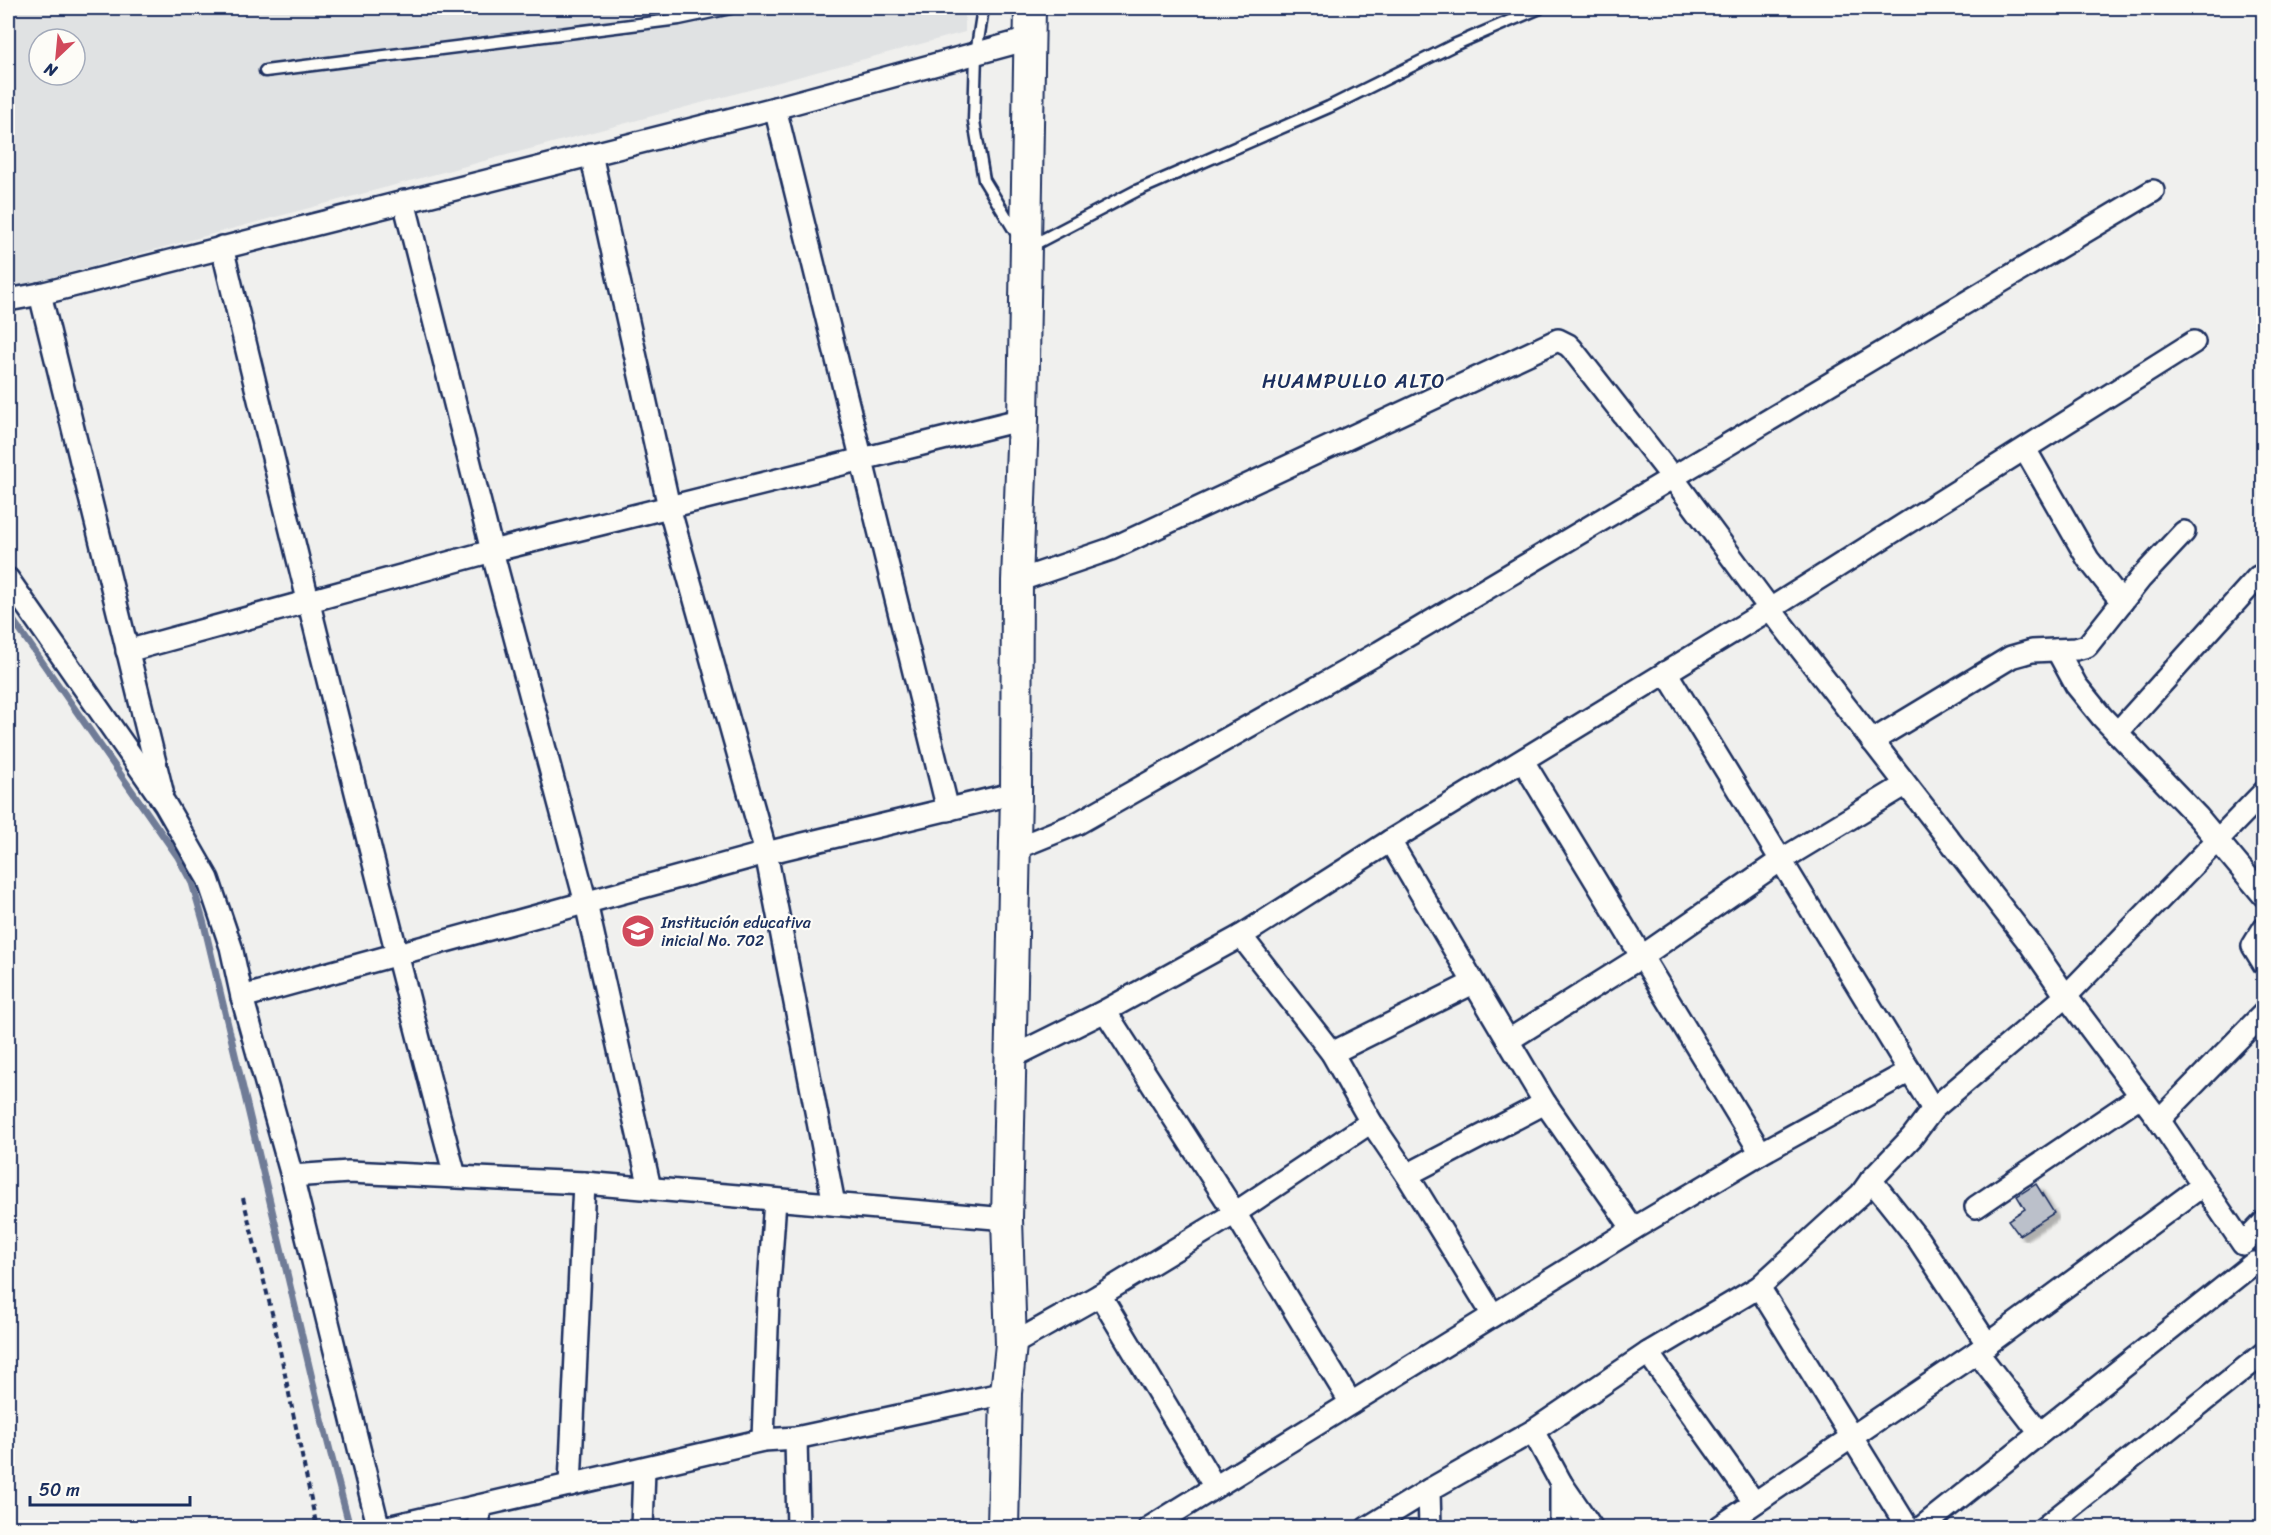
<svg xmlns="http://www.w3.org/2000/svg" width="2271" height="1535" font-family="Sriracha,sans-serif">
<style>
.built{fill:#e0e2e3;fill-rule:evenodd}
.lines{fill:none;stroke-linecap:round;stroke-linejoin:round}
.stream{stroke:#6f7b97;stroke-width:7}
.building{fill:#bbc0ca;stroke:#1b2f5e;stroke-width:1.5;filter:url(#shadow)}
.service-casing{stroke:#1b2f5e;stroke-width:15}
.minor-casing{stroke:#1b2f5e;stroke-width:26}
.secondary-casing{stroke:#1b2f5e;stroke-width:34}
.path{stroke:#1b2f5e;stroke-width:4;stroke-dasharray:6 4.5;stroke-linecap:butt}
.service{stroke:#fdfcf7;stroke-width:10}
.minor{stroke:#fdfcf7;stroke-width:21}
.secondary{stroke:#fdfcf7;stroke-width:30}
.labels{text-anchor:middle;dominant-baseline:central;stroke-width:4.5;stroke-linejoin:round;paint-order:stroke}
.poi-label{font-size:16px;fill:#1b2f5e;stroke:#fdfcf7;text-anchor:start}
.quarter-label{font-size:20px;letter-spacing:1.5px;fill:#1b2f5e;stroke:#fdfcf7}
</style>
<defs>
<filter id="shadow"><feDropShadow dx="5.5" dy="5.5" stdDeviation="1.5" flood-color="#0004"/></filter>
</defs>
<rect width="100%" height="100%" fill="#f0f0ee"/>
<filter id="ink" filterUnits="userSpaceOnUse"><feTurbulence type="fractalNoise" baseFrequency=".0167" numOctaves="2"/><feDisplacementMap in="SourceGraphic" scale="12" xChannelSelector="R" yChannelSelector="G"/><feConvolveMatrix kernelMatrix="1 2 1 2 8 2 1 2 1" color-interpolation-filters="sRGB"/></filter>
<g filter="url(#ink)">
<!-- built -->
<path class="built" d="M8,8H965V32L8,289ZM39,39H75V75H39Z"/>
<g class="lines">
<!-- stream -->
<path class="stream" d="M8,613L178,857L192,883L204,924L320,1412L350,1528"/>
</g>
<!-- building -->
<path class="building" d="M2036,1184L2054,1213L2019,1235L2008,1220L2025,1209L2017,1196Z"/>
<g class="lines">
<defs>
<g id="service">
<path d="M983,8L976,54L974,121L984,180L1018,236"/>
<path d="M265,71L679,19L731,8"/>
<path d="M1029,247L1136,191L1329,107L1454,45L1540,8"/>
</g>
<g id="minor">
<path d="M775,108L948,810"/>
<path d="M591,154L669,507L766,853L834,1204"/>
<path d="M404,201L492,551L586,903L650,1188"/>
<path d="M222,247C297,558 373,868 455,1176"/>
<path d="M40,294L162,791"/>
<path d="M8,300L40,294L775,108L1029,39"/>
<path d="M2025,449L2088,559L2122,602"/>
<path d="M8,579L165,804L208,879L231,947L242,997L292,1176L377,1521L381,1525L388,1527L763,1440L796,1438L1006,1393"/>
<path d="M1017,581L1111,549L1558,340L1568,345L1572,349L1673,478L1770,609L2030,944L2066,996L2159,1120L2243,1244L2264,1222"/>
<path d="M2057,650L2076,685L2102,717L2198,817L2264,896"/>
<path d="M127,651L492,551L1023,419"/>
<path d="M1666,672L1933,1109"/>
<path d="M2117,733L2258,577"/>
<path d="M1872,741L2011,657L2032,651L2076,649L2087,646L2141,578L2184,532"/>
<path d="M1523,761L1761,1153"/>
<path d="M1390,841L1545,1103L1633,1229"/>
<path d="M1014,849L1078,823L1380,652L2153,191"/>
<path d="M2264,928L2253,946L2264,964"/>
<path d="M1241,936L1332,1053L1371,1122L1407,1175L1493,1315"/>
<path d="M242,997L766,853L1016,793"/>
<path d="M1105,1011L1235,1213L1351,1403"/>
<path d="M1509,1040L1641,957L1781,860L1905,785"/>
<path d="M1332,1053L1473,983"/>
<path d="M1010,1058L1105,1011L1241,936L1390,841L1770,609L2194,342"/>
<path d="M2159,1120L2264,1013"/>
<path d="M1407,1175L1545,1103"/>
<path d="M292,1176L349,1172L584,1183L1007,1219"/>
<path d="M1871,1180L1918,1239L1988,1345"/>
<path d="M1976,1207L2140,1096"/>
<path d="M1759,1287L1908,1528"/>
<path d="M1100,1295L1215,1487"/>
<path d="M1011,1345L1100,1295L1235,1213L1371,1122"/>
<path d="M1977,1352L2040,1433"/>
<path d="M1648,1353L1754,1502"/>
<path d="M1533,1431L1561,1483L1592,1528"/>
<path d="M796,1438L798,1528"/>
<path d="M763,1440L768,1301L775,1200"/>
<path d="M1561,1483V1528"/>
<path d="M570,1485L584,1183"/>
<path d="M1429,1490L1430,1528"/>
<path d="M479,1528V1506"/>
<path d="M642,1528L644,1469"/>
<path d="M1149,1528L1633,1229L1761,1153L1910,1071"/>
<path d="M1367,1528L1429,1490L1533,1431L1648,1353L1759,1287L1861,1194L1871,1180L1912,1137L1933,1109L2066,996L2264,792"/>
<path d="M1718,1528L1977,1352L2203,1185"/>
<path d="M1921,1528L2254,1263"/>
<path d="M2044,1528L2264,1353"/>
</g>
<path id="secondary" d="M1003,1528L1006,1393L1011,1345L1007,1219L1016,793L1017,581L1023,419L1030,8"/>
</defs>
<!-- service casing -->
<use href="#service" class="service-casing"/>
<!-- minor casing -->
<use href="#minor" class="minor-casing"/>
<!-- secondary casing -->
<use href="#secondary" class="secondary-casing"/>
<!-- path -->
<path class="path" d="M243,1198L273,1317L317,1528"/>
<!-- service -->
<use href="#service" class="service"/>
<!-- minor -->
<use href="#minor" class="minor"/>
<!-- secondary -->
<use href="#secondary" class="secondary"/>
</g>
</g>
<!-- icons -->
<defs>
<symbol id="school-disc" viewBox="-11 -11 22 22"><circle r="9.5" fill="#d1495b" stroke="#fdfcf7"/><path d="M0-5L7-2L0 1L-7-2ZM-4 1L0 2.5L4 1V4Q0 6-4 4Z" fill="#fff"/></symbol>
</defs>
<g fill-rule="evenodd">
<use href="#school-disc" x="619" y="912" width="38" height="38"/>
</g>
<g class="labels">
<!-- poi labels -->
<g class="poi-label">
<text x="661" y="922">Institución educativa<tspan x="661" dy="18">inicial No. 702</tspan></text>
</g>
<!-- quarter labels -->
<g class="quarter-label">
<text x="1354" y="381">HUAMPULLO ALTO</text>
</g>
</g>
<!-- margin -->
<rect width="2271" height="1535" fill="none" stroke="#fdfcf7" stroke-width="30"/>
<rect x="15" y="15" width="2241" height="1505" fill="none" stroke="#1b2f5e" stroke-width="2" filter="url(#ink)"/>
<!-- north arrow -->
<g transform="translate(57 57) rotate(206)"><circle r="28" fill="#fdfcf7" stroke="#a3aaba" stroke-width="1.5"/>
<path d="M0-4.5L10 22L0 15L-10 22Z" fill="#d1495b"/>
<text y="-9" font-size="16" font-weight="bold" text-anchor="middle" fill="#1b2f5e">N</text>
</g>
<!-- scale -->
<path d="M30 1496v9h160v-9" fill="none" stroke="#1b2f5e" stroke-width="3"/>
<text x="39" y="1496" font-size="18" fill="#1b2f5e" stroke="#fdfcf7" stroke-width="4.5" paint-order="stroke">50 m</text>
</svg>
